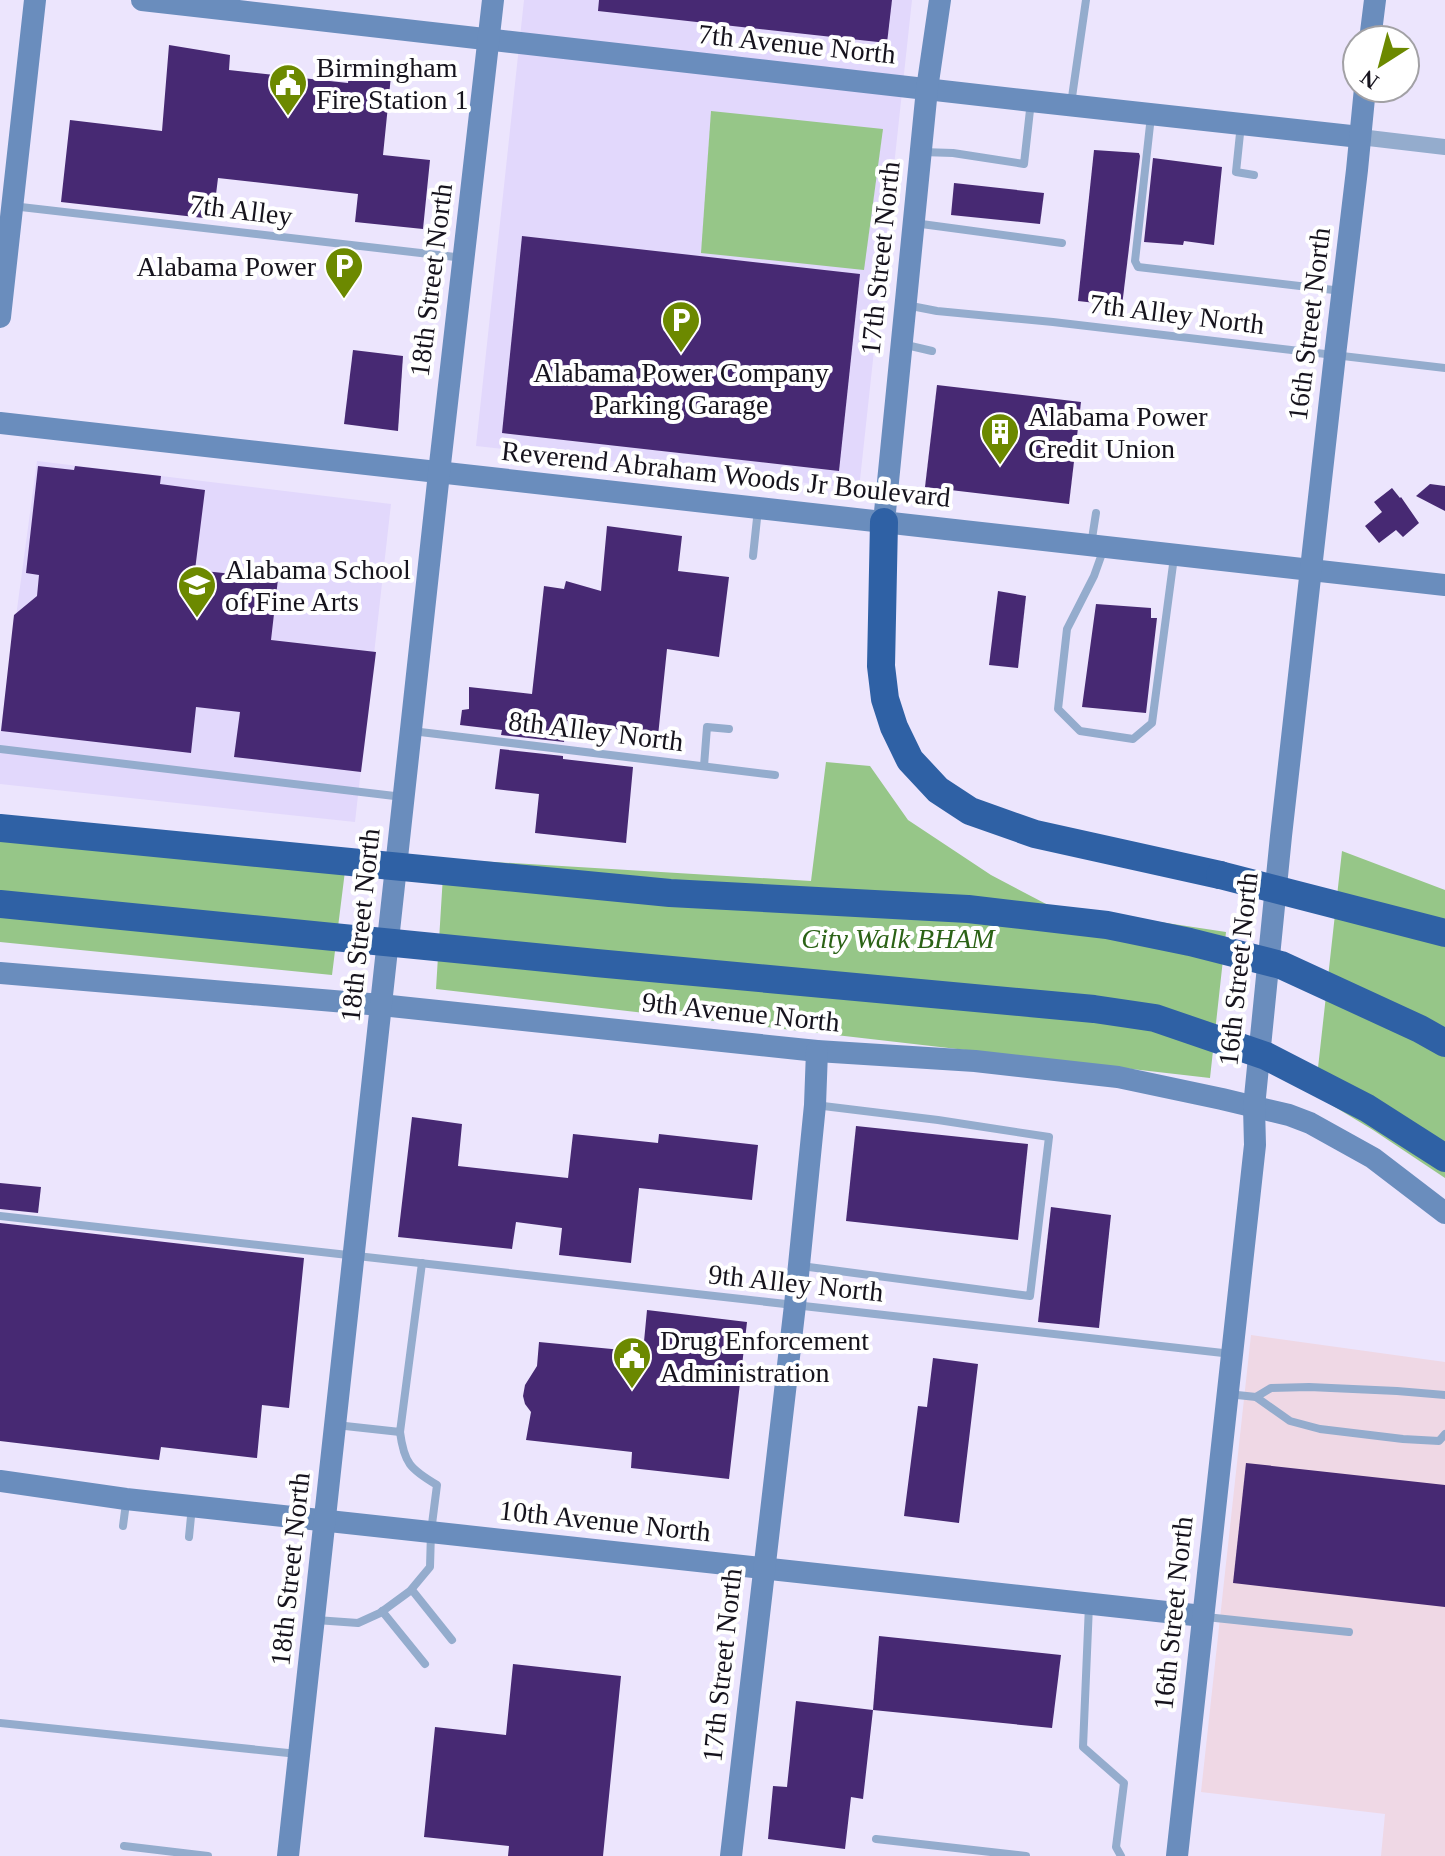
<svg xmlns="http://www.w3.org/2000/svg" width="1445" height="1856" font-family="Georgia,serif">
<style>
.built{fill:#e2d8fc}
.industrial{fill:#efd8e5}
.green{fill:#96c688}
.building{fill:#472973}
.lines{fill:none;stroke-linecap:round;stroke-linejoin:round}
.lane{stroke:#94accd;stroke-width:8}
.street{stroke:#94accd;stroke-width:16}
.secondary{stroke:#6a8dbd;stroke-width:22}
.highway{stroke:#2f61a5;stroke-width:28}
.highway-bridge{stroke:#2f61a5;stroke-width:28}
.labels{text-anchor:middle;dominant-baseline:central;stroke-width:8;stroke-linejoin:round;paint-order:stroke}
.street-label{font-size:28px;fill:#16131d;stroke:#fff}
.poi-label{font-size:28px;fill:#16131d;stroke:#fff;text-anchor:start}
.park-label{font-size:28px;font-style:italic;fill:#2b6216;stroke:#fff}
</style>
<rect width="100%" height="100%" fill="#ece5fd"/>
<!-- built -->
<g class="built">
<path d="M524,0H912L859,489L476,446Z"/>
<path d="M37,461L391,504L355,822L0,784V735Z"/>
</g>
<!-- industrial -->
<path class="industrial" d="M1251,1335L1445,1362V1856H1381L1385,1814L1201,1792Z"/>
<!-- green -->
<g class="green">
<path d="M711,111L883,129L864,270L701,253Z"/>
<path d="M826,762L870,766L908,820L991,875L1048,905L1226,932L1210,1078L436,989L444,859L811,881Z"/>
<path d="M0,825L347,855L332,975L0,942Z"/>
<path d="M1342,851L1445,890V1178L1373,1130L1315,1095Z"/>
</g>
<!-- building -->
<g class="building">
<path d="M599,0H892L887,43L598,11Z"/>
<path d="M169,45L230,55L229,70L348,83L350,62L392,66L383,155L430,160L423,229L355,222L358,194L218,178L213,219L61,202L70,120L162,131Z"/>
<path d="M1094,150L1139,153L1140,156L1122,306L1078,301Z"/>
<path d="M1153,158L1222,167L1214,245L1184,241L1183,245L1144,242Z"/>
<path d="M954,183L1044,193L1040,224L951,215Z"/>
<path d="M522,236L860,274L839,471L502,433Z"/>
<path d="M353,350L403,356L398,431L344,424Z"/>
<path d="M937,385L1081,402L1069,504L925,487Z"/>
<path d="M38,466L74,470L75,466L161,476L160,484L205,490L195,570L278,579L271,640L376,652L361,772L234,757L240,712L196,707L191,753L1,731L14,615L37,596L39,575L26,573Z"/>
<path d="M1430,484L1445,486V511L1416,496Z"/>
<path d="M1392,488L1400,498L1401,497L1419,523L1403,537L1396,530L1379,543L1365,526L1382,512L1374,502Z"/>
<path d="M607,526L682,536L678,571L729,577L719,657L667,649L658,736L567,721L564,742L501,735L502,730L460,725L462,710L469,709V687L532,694L544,586L564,589L566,581L601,591Z"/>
<path d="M998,591L1026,596L1018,668L989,665Z"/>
<path d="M1096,604L1151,608V618H1157L1146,713L1082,707Z"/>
<path d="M500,749L563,756V759L633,767L626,843L535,833L539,794L495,789Z"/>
<path d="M412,1117L462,1124L458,1166L568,1178L573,1134L658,1143L659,1134L758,1145L752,1200L639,1188L631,1263L559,1255L562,1228L516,1222L512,1249L398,1237Z"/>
<path d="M856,1126L1028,1144L1018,1240L846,1221Z"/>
<path d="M0,1183L41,1187L38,1213L0,1209Z"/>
<path d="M1051,1207L1111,1215L1099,1328L1038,1322Z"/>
<path d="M0,1223L304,1258L289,1408L262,1405L257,1458L161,1447L159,1460L0,1441Z"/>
<path d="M647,1310L747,1322L729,1479L631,1468L632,1452L526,1440L531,1412L525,1404L523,1396L525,1385L537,1366L539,1342L643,1352Z"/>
<path d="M933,1358L978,1364L959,1523L904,1516L918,1406L927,1407Z"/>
<path d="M1246,1463L1445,1485V1607L1233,1583Z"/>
<path d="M879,1636L1061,1655L1052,1728L873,1710Z"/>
<path d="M513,1664L621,1676L603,1856H508L509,1846L424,1837L435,1727L506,1735Z"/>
<path d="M796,1701L873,1710L863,1799L851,1797L845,1849L768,1839L773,1786L787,1787Z"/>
</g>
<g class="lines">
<!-- lane -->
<g class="lane">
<path d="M1071,104L1086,0"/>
<path d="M1151,116L1135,261L1138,267L1342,291"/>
<path d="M1241,124L1236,172L1254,175"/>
<path d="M922,152L953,153L1024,164L1031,101"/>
<path d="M12,206L464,258"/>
<path d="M914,223L1062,243"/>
<path d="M906,305L937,311L1053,322L1445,368"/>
<path d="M902,344L932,351"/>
<path d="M1091,545L1096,513"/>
<path d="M1104,548L1094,576L1067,629L1058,709L1080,731L1133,739L1152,723L1174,557"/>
<path d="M753,556L758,509"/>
<path d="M412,731L775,775"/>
<path d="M0,749L403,797"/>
<path d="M704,766L707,727L729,729"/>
<path d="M0,1216L1232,1354"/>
<path d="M801,1266L1030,1296L1049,1137L938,1120L815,1105"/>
<path d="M1228,1394L1256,1397L1290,1421L1320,1429L1403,1439L1439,1441L1445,1434"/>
<path d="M1256,1397L1271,1388L1309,1387L1397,1391L1445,1395"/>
<path d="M336,1425L400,1432L422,1263"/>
<path d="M123,1526L126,1503"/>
<path d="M189,1537L192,1506"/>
<path d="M412,1590L452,1640"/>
<path d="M1089,1605L1083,1747L1124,1783L1116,1847L1121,1856"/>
<path d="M382,1611L425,1664"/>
<path d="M1206,1617L1349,1632"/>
<path d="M316,1620L358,1623L380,1613L410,1591L430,1567L431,1532L437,1485C410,1469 404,1463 400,1432"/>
<path d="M0,1723L298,1754"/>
<path d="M876,1839L1026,1856"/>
<path d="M124,1846L208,1856"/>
</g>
<!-- street -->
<path class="street" d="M1360,137L1445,147"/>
<!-- secondary -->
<g class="secondary">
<path d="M142,0L1031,101L1360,137"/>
<path d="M1370,40L1375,0"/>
<path d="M0,317L35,0"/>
<path d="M0,423L1445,585"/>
<path d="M884,522L927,89L940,0"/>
<path d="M0,973L381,1005L817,1051L975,1061L1118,1077L1222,1099L1289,1115L1310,1123L1373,1158L1445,1213"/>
<path d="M0,1481L126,1499L1203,1616"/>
<path d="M288,1856L439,473L493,0"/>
<path d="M731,1856L795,1305L815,1105L817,1051"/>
<path d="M1177,1856L1255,1145L1254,1107L1281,836L1335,355L1357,170L1365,88"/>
</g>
<!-- highway -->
<path class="highway" d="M884,522L881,666L885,699L894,727L910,760L938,790L970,811L1035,834L1220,875"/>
<!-- highway-bridge -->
<g class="highway-bridge">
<path d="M0,828L670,893L968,909L1107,925L1190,942L1281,965L1420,1029L1445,1043"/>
<path d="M1220,875L1445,933"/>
<path d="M0,904L596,963L1094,1009L1155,1018L1266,1056L1367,1108L1445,1158"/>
</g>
</g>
<!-- icons -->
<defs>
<symbol id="civic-pin" viewBox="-11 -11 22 30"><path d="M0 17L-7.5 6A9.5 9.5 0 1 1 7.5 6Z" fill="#6c8900" stroke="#fff"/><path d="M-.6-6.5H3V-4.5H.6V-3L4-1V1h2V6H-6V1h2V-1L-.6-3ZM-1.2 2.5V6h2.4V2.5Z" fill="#fff"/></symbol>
<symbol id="parking-pin" viewBox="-11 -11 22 30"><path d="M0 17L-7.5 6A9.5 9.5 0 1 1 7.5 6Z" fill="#6c8900" stroke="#fff"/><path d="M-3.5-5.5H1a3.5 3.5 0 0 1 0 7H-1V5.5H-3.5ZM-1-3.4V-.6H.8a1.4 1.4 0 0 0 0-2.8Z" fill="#fff"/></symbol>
<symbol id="building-pin" viewBox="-11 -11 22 30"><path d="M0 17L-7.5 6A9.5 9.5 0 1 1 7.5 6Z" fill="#6c8900" stroke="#fff"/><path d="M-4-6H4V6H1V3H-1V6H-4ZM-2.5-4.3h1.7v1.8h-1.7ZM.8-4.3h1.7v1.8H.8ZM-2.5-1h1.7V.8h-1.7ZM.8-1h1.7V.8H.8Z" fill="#fff"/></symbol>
<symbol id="school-pin" viewBox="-11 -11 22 30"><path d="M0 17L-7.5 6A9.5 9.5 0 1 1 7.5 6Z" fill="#6c8900" stroke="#fff"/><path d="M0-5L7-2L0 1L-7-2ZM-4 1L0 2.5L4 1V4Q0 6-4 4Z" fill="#fff"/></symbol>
</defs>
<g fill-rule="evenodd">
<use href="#civic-pin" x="266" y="61" width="44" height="60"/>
<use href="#parking-pin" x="322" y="244" width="44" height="60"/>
<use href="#parking-pin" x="659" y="298" width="44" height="60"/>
<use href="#building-pin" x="978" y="410" width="44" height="60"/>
<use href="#school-pin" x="175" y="563" width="44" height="60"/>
<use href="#civic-pin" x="610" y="1334" width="44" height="60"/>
</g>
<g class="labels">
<!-- street labels -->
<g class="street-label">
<text transform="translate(797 44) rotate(6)">7th Avenue North</text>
<text transform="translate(241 210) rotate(7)">7th Alley</text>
<text transform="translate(880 258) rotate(-84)">17th Street North</text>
<text transform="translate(431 280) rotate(-83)">18th Street North</text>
<text transform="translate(1177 314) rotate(7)">7th Alley North</text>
<text transform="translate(1309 324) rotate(-83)">16th Street North</text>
<text transform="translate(726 474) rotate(6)">Reverend Abraham Woods Jr Boulevard</text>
<text transform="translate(596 731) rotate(7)">8th Alley North</text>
<text transform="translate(360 925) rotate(-84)">18th Street North</text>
<text transform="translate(1238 969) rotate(-84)">16th Street North</text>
<text transform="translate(741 1012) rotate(6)">9th Avenue North</text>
<text transform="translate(796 1283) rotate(6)">9th Alley North</text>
<text transform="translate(605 1521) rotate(6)">10th Avenue North</text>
<text transform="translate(290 1569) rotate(-84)">18th Street North</text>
<text transform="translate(1173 1613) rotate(-84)">16th Street North</text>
<text transform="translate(722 1665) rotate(-84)">17th Street North</text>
</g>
<!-- poi labels -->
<g class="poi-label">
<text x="316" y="67">Birmingham<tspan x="316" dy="32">Fire Station 1</tspan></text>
<text x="316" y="266" text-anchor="end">Alabama Power</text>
<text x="681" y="372" text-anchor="middle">Alabama Power Company<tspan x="681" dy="32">Parking Garage</tspan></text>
<text x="1028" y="416">Alabama Power<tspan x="1028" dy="32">Credit Union</tspan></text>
<text x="225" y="569">Alabama School<tspan x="225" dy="32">of Fine Arts</tspan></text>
<text x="660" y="1340">Drug Enforcement<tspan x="660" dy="32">Administration</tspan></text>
</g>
<!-- park labels -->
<g class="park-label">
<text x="898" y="938">City Walk BHAM</text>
</g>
</g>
<!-- north arrow -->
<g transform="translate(1381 64) rotate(216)"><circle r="38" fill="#ffffff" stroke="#a2a1a5" stroke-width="2"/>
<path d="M0-6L14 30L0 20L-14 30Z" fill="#6c8900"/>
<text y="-12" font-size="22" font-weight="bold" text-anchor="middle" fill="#16131d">N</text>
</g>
</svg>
